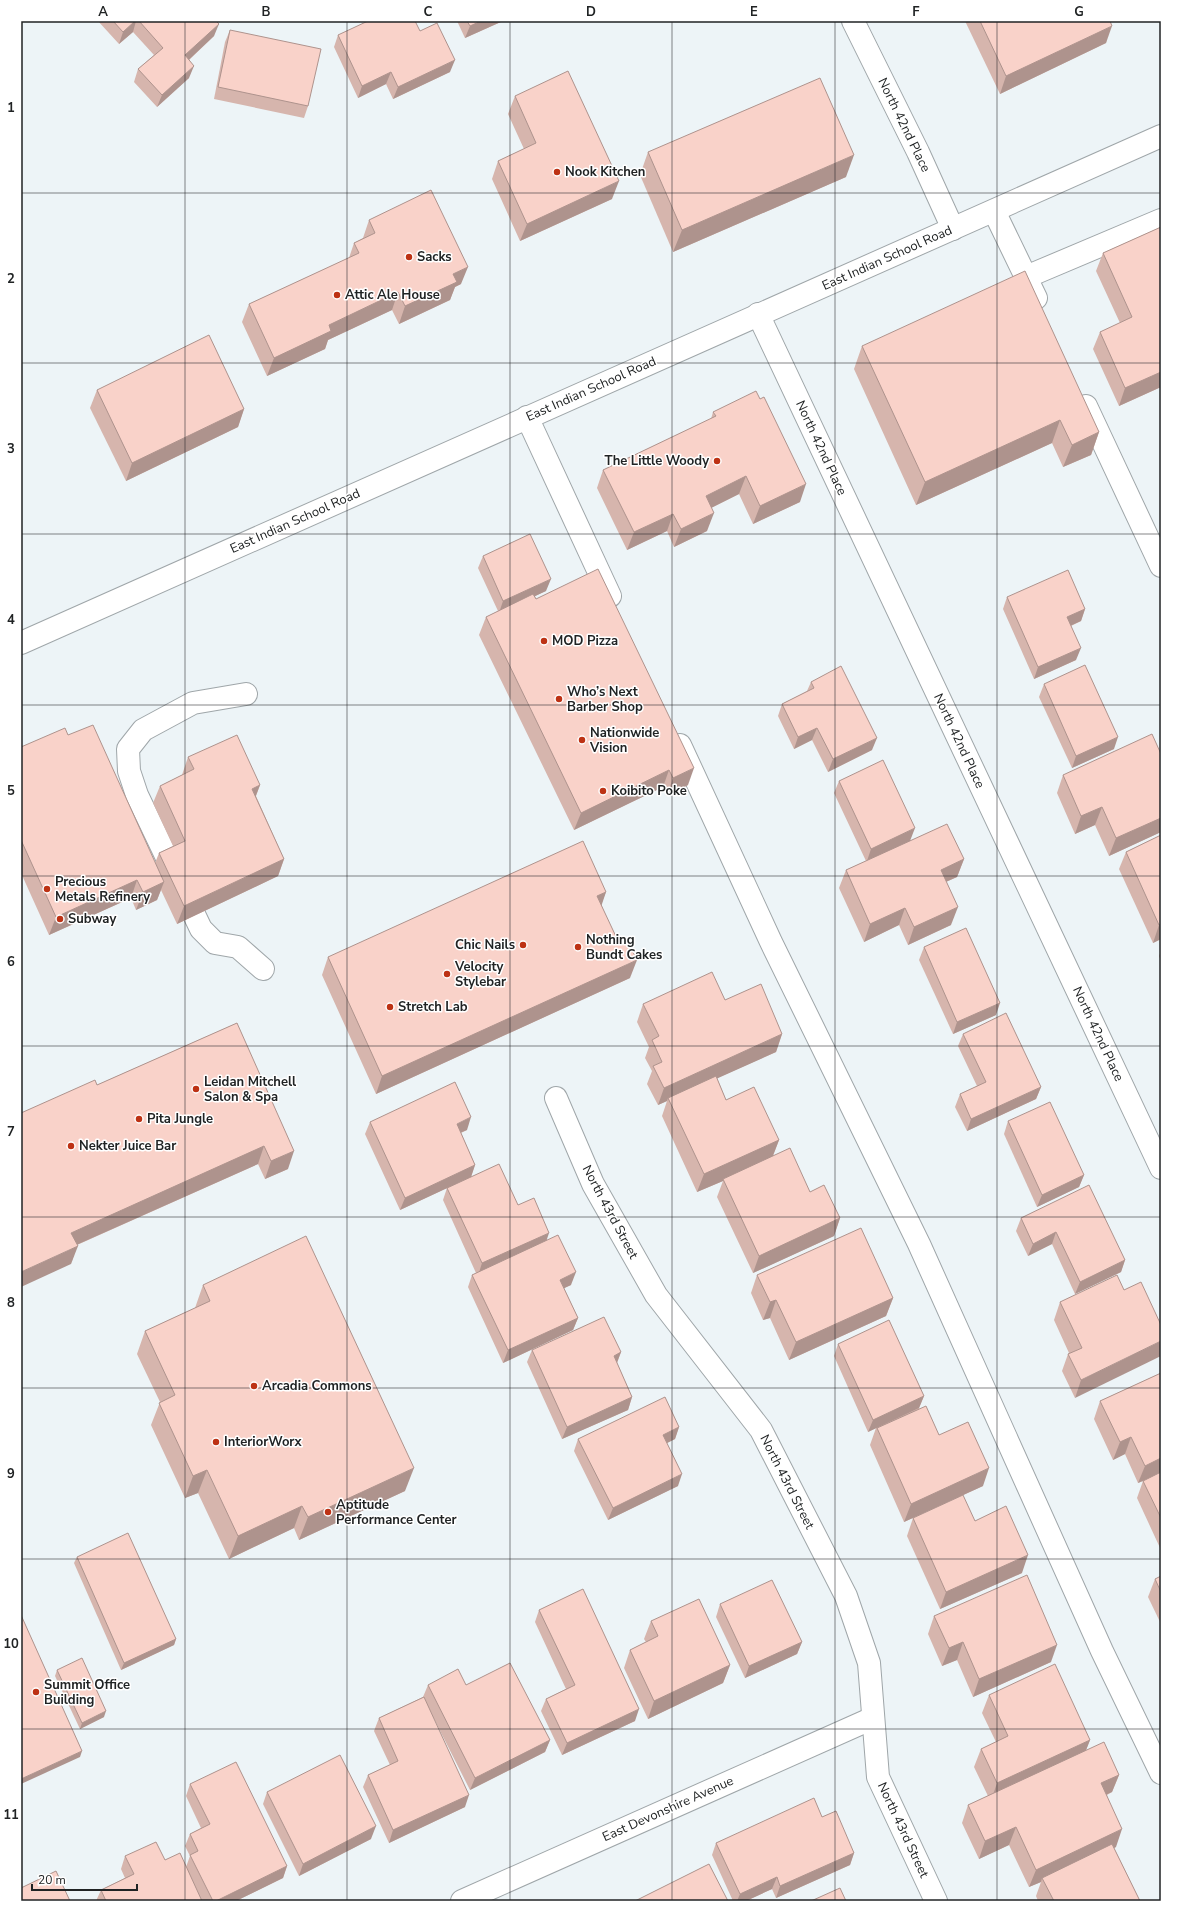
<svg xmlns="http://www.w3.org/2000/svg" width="1182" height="1922" font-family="'Nunito Sans',sans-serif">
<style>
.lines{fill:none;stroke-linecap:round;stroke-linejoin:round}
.minor-casing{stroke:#9fa6a9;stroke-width:24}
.major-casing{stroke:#9fa6a9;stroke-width:24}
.minor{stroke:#fff;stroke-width:22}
.major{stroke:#fff;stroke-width:22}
.wall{fill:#d6b5ad}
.shaded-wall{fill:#ae938d}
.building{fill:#f9d2c9;stroke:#ae938d}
.grid{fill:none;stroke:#202324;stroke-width:1;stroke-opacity:0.55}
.poi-dot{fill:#bd3214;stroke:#fff;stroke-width:1.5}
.labels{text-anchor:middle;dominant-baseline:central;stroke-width:3;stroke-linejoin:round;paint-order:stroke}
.street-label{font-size:13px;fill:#202324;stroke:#fff}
.poi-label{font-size:13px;font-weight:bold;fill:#202324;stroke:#fff;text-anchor:start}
.neatline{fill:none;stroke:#202324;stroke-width:1.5}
.grid-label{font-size:13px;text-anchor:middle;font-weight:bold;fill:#202324}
</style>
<rect width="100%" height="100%" fill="#edf4f7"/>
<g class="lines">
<defs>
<g id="minor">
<path d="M853,21L918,152L953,229"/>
<path d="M994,211L1036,298"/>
<path d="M1026,277L1161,220"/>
<path d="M758,314L1161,1168"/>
<path d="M1086,406L1161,566"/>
<path d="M527,417L610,596"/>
<path d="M246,694L193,703L143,730L128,749L129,771L137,795L201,929L215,943L238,947L263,969"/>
<path d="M680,745L771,942L919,1244L1102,1651L1161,1773"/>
<path d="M556,1098L593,1184L656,1295L761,1430L846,1596L869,1663L878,1777L936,1901"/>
<path d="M462,1901L873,1718"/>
</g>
<path id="major" d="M21,643L1161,136"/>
</defs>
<!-- minor casing -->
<use href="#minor" class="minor-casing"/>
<!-- major casing -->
<use href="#major" class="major-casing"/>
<!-- minor -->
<use href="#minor" class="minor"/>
<!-- major -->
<use href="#major" class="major"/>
</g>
<!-- wall -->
<g class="wall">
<path d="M98,21H216L214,36L189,60V78L157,107L134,82L138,69L154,55L133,32L119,44Z"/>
<path d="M457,21H503L465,38Z"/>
<path d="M965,21H1110L1106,43L1000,94Z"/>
<path d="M230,30L308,106L304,118L214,99L225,42Z"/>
<path d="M338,35L450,72L393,99L386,84L358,98L334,47Z"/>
<path d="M515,96L612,199L520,241L492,179L498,161L524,149L508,114Z"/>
<path d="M648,152L846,177L673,252L640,175Z"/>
<path d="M369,220L461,284L455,287L450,300L399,324L392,310L328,340L325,349L267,376L242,322L249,304L349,258L354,243L363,238Z"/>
<path d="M1161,227V387L1119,406L1093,349L1100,332L1120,323L1096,271L1103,253Z"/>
<path d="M862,346L1099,432L1091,455L1063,467L1052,443L916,505L854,369Z"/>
<path d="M97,390L244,409L238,427L126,481L90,408Z"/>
<path d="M713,412L800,502L753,524L739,494L711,508L707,531L674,547L667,531L627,550L597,488L603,470L711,419Z"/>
<path d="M483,556L546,591L535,596L536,599L688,785L667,796L663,787L574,830L479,635L486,617L498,611L478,568Z"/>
<path d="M1007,597L1085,609L1081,621L1071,626L1076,660L1034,679L1003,609Z"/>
<path d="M811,682L872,750L828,772L812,740L794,749L778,716L782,704L807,691Z"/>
<path d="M1044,684L1114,749L1072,768L1039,697Z"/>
<path d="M68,735L155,863L159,853L173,846L153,803L160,786L182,775L188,757L260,785L256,796L284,859L278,876L177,924L161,890L157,900L136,910L131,898L49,935L21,873V747Z"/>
<path d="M1161,754V832L1109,856L1095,825L1075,834L1057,793L1063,775Z"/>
<path d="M839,781L910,841L964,859L957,877L946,882L951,925L908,945L899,925L864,942L839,888L846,870L866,861L834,793Z"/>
<path d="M1161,835V939L1153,943L1119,869L1126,852Z"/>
<path d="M606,892L601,904L630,978L376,1094L322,975L328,957Z"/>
<path d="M924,947L996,1015L953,1034L919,960Z"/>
<path d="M1161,951V961L1159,956Z"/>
<path d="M725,1000L782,1034L776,1052L717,1078L726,1100L779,1140L773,1156L810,1192L840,1218L834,1236L753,1273L717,1197L723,1181L697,1192L662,1116L667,1101L658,1105L647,1084L652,1071L645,1058L649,1047L637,1022L643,1004Z"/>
<path d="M237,1023L288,1169L265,1179L258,1164L77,1245L71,1264L97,1085Z"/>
<path d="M963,1034L1041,1087L1036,1099L967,1131L955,1107L960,1094L977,1086L958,1046Z"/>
<path d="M1008,1121L1084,1175L1079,1187L1037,1207L1004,1134Z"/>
<path d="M370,1122L467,1130L461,1133L475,1165L471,1177L518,1205L547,1240L571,1285L564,1288L578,1318L573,1330L503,1363L468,1287L472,1275L476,1273L443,1200L447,1188L400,1210L365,1134Z"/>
<path d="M1021,1218L1125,1260L1121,1272L1075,1294L1052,1244L1028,1256L1016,1231Z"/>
<path d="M757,1275L893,1298L886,1316L789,1360L770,1318L763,1320L751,1293Z"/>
<path d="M203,1285L405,1491L299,1540L294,1528L229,1559L198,1493L185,1498L151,1425L160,1402L137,1354L145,1331L195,1308Z"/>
<path d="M1124,1290L1075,1398L1062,1371L1068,1354L1069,1353L1054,1320L1060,1302Z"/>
<path d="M838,1344L924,1396L919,1408L939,1435L983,1486L904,1522L870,1445L876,1428L868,1432L834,1356Z"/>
<path d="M532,1350L621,1352L617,1363L632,1397L628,1410L562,1439L527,1362Z"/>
<path d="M1161,1373V1550L1137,1498L1143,1481L1138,1483L1125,1454L1113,1460L1094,1419L1100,1401Z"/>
<path d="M679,1427L675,1439L667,1443L678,1486L608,1520L574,1451L578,1439Z"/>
<path d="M913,1518L975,1521L1022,1573L940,1609L907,1536Z"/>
<path d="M77,1557L176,1639L174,1645L121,1670L74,1563Z"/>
<path d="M1161,1576V1624L1148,1597L1155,1579Z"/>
<path d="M720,1604L802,1642L797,1654L745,1678L716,1617Z"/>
<path d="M539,1610L635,1721L562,1755L541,1711L546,1699L566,1689L535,1622Z"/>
<path d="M934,1616L1051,1662L973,1697L957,1660L942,1666L928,1634Z"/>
<path d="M651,1621L730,1665L723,1683L648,1719L624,1668L630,1650L646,1642L644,1639Z"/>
<path d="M57,1670L104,1717L80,1729L55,1676Z"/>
<path d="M428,1685H466L550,1740L545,1752L470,1790L431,1713L465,1807L389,1843L363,1787L368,1775L390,1765L374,1731L379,1718L423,1697Z"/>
<path d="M989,1695L1090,1740L1086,1750L1119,1775L1112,1792L1107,1795L1116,1847L1114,1848L1140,1901H1038L1036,1896L1041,1882L1029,1887L1009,1845L979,1859L962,1823L968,1805L988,1796L974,1767L981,1749L996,1742L982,1713Z"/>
<path d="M190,1784L287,1866L283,1878L236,1901H202L194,1884L202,1901H96L101,1890L125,1878L121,1869L125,1856L165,1860L186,1867L190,1856L185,1846L190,1834L201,1828L186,1796Z"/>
<path d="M267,1792L371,1839L299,1876L263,1804Z"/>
<path d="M822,1817L854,1853L850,1865L776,1898L772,1889L746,1901H733L712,1855L716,1843Z"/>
</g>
<!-- shaded-wall -->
<g class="shaded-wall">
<path d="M135,21H136L133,32L119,44L123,32Z"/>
<path d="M481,21H503L465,38L470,26Z"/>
<path d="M219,24L214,36L180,68L185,55Z"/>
<path d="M1112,26L1106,43L1000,94L1006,76Z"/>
<path d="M455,60L450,72L393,99L398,87Z"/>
<path d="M194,66L189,78L157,107L162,95Z"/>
<path d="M391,72L386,84L358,98L362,86Z"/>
<path d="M854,155L846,177L673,252L682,230Z"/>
<path d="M619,181L612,199L520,241L527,224Z"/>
<path d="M468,267L461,284L455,287L450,300L399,324L405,306L453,274Z"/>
<path d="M398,292L392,310L328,340L325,349L267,376L274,358L329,325Z"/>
<path d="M1161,372V387L1119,406L1125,388Z"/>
<path d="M244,409L238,427L126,481L132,463Z"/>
<path d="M1060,420L1052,443L916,505L925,482Z"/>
<path d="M1099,432L1091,455L1063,467L1072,445Z"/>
<path d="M746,476L739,494L699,514L706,496Z"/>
<path d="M806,484L800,502L753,524L760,506Z"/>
<path d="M714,513L707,531L674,547L681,529Z"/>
<path d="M673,514L667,531L627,550L634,532Z"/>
<path d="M551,579L546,591L499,613L503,601Z"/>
<path d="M1085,609L1081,621L1063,629L1067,617Z"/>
<path d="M1081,648L1076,660L1034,679L1038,667Z"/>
<path d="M817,728L812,740L794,749L798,737Z"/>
<path d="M1118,737L1114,749L1072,768L1076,756Z"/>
<path d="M877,738L872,750L828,772L833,759Z"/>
<path d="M694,768L688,785L667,796L673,778Z"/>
<path d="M669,770L663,787L574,830L581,813Z"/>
<path d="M260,785L253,803L252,789Z"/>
<path d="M1102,807L1095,825L1075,834L1081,816Z"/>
<path d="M1161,818V832L1109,856L1116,838Z"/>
<path d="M915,828L910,841L867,861L871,849Z"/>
<path d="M284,859L278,876L177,924L184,906Z"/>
<path d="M964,859L957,877L934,887L941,870Z"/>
<path d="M137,880L131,898L49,935L56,917Z"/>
<path d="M164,882L157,900L136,910L143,892Z"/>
<path d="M606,892L600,910L597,896Z"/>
<path d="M958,907L951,925L908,945L914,927Z"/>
<path d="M905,908L899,925L864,942L870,924Z"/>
<path d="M1161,924V939L1153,943L1159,925Z"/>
<path d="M637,960L630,978L376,1094L382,1076Z"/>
<path d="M1000,1003L996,1015L953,1034L957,1022Z"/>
<path d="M782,1034L776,1052L669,1100L668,1098L667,1101L658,1105L664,1088Z"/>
<path d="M1041,1087L1036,1099L967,1131L971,1119Z"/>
<path d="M471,1117L467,1130L452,1136L457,1124Z"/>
<path d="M779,1140L772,1158L723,1179V1181L697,1192L704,1174Z"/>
<path d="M264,1146L258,1164L65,1250L71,1233Z"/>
<path d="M294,1151L288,1169L265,1179L271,1161Z"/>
<path d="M475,1165L471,1177L400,1210L405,1198Z"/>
<path d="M1084,1175L1079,1187L1037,1207L1042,1195Z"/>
<path d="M840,1218L834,1236L753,1273L759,1256Z"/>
<path d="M1056,1232L1052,1244L1028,1256L1033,1244Z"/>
<path d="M549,1233L545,1245L478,1276L482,1263Z"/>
<path d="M78,1246L71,1264L21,1287V1272Z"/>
<path d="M1125,1260L1121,1272L1075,1294L1080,1282Z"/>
<path d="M576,1272L571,1285L556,1292L560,1280Z"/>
<path d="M893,1298L886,1316L789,1360L796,1342Z"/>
<path d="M776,1300L770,1318L763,1320L770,1302Z"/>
<path d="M578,1318L573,1330L503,1363L508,1350Z"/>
<path d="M1161,1341V1356L1075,1398L1081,1380Z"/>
<path d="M621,1352L616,1365L614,1356Z"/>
<path d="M924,1396L919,1408L868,1432L873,1420Z"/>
<path d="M632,1397L628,1410L562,1439L567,1427Z"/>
<path d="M679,1427L675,1439L659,1447L663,1435Z"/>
<path d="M1131,1437L1125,1454L1113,1460L1120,1442Z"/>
<path d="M1161,1458V1473L1138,1483L1145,1466Z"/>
<path d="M414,1468L405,1491L299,1540L308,1517Z"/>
<path d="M989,1468L983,1486L904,1522L911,1504Z"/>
<path d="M207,1470L198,1493L185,1498L193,1476Z"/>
<path d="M682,1474L678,1486L608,1520L613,1508Z"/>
<path d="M302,1506L294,1528L229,1559L238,1536Z"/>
<path d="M1028,1555L1022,1573L940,1609L946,1592Z"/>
<path d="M176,1639L174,1645L121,1670L124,1663Z"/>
<path d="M802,1642L797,1654L745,1678L749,1666Z"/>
<path d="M963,1642L957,1660L942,1666L949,1648Z"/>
<path d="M1057,1645L1051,1662L973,1697L979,1679Z"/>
<path d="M730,1665L723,1683L648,1719L654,1701Z"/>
<path d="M639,1709L635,1721L562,1755L567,1743Z"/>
<path d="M106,1711L104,1717L80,1729L82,1723Z"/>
<path d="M550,1740L545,1752L470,1790L475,1778Z"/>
<path d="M1090,1740L1083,1758L991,1801L997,1783Z"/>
<path d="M82,1751L80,1757L21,1784V1779Z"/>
<path d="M1119,1775L1112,1792L1094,1800L1101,1783Z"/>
<path d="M469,1795L465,1807L389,1843L393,1830Z"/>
<path d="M376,1826L371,1839L299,1876L303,1864Z"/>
<path d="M1016,1827L1009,1845L979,1859L985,1841Z"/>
<path d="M1122,1829L1116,1847L1044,1881L1042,1878L1041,1882L1029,1887L1036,1870Z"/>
<path d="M854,1853L850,1865L776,1898L780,1886Z"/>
<path d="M287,1866L283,1878L236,1901H216Z"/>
<path d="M777,1877L772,1889L746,1901H737L740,1894Z"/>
</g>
<!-- building -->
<g class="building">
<path d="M113,21H135L123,32Z"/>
<path d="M139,21H216L219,24L185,55L194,66L162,95L138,69L163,48Z"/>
<path d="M368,21H415L420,31L437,23L455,60L398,87L391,72L362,86L338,35Z"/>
<path d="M467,21H481L470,26Z"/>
<path d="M980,21H1110L1112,26L1006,76Z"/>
<path d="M230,30L321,49L308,106L218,87Z"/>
<path d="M568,71L619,181L527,224L498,161L536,143L515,96Z"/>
<path d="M820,78L854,155L682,230L648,152Z"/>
<path d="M431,190L468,267L453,274L457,282L405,306L398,292L329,325L331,331L274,358L249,304L359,253L354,243L375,233L369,220Z"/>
<path d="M1161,227V372L1125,388L1100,332L1132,317L1103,253Z"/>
<path d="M1025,271L1099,432L1072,445L1060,420L925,482L862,346Z"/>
<path d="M209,335L244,409L132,463L97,390Z"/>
<path d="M756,391L760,399L764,397L806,484L760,506L746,476L706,496L714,513L681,529L673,514L634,532L603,470L716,416L713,412Z"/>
<path d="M530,534L551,579L503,601L483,556Z"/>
<path d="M598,569L694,768L673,778L669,770L581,813L486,617L533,594L536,599Z"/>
<path d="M1068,570L1085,609L1067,617L1081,648L1038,667L1007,597Z"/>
<path d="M1085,665L1118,737L1076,756L1044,684Z"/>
<path d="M841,666L877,738L833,759L817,728L798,737L782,704L814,688L811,682Z"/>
<path d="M93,725L164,882L143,892L137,880L56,917L21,840V747L65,728L68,735Z"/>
<path d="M1152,734L1161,754V818L1116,838L1102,807L1081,816L1063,775Z"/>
<path d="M237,735L260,785L252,789L284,859L184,906L159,853L185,841L160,786L194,769L188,757Z"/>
<path d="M883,760L915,828L871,849L839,781Z"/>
<path d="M947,824L964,859L941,870L958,907L914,927L905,908L870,924L846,870Z"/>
<path d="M1161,835V924L1159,925L1126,852Z"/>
<path d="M583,841L606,892L597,896L619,943L627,940L637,960L382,1076L328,957Z"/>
<path d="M966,928L1000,1003L957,1022L924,947Z"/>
<path d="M712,972L725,1000L761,984L782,1034L664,1088L653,1066L662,1062L652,1040L659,1036L643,1004Z"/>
<path d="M1006,1013L1041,1087L971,1119L960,1094L986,1082L963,1034Z"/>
<path d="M237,1023L294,1151L271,1161L264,1146L71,1233L78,1246L21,1272V1113L95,1080L97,1085Z"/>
<path d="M716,1076L726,1100L754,1087L779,1140L704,1174L668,1098Z"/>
<path d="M455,1082L471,1117L457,1124L475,1165L405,1198L370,1122Z"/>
<path d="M1050,1102L1084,1175L1042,1195L1008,1121Z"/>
<path d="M790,1148L810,1192L824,1185L840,1218L759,1256L723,1179Z"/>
<path d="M499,1164L518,1205L534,1198L549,1233L482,1263L447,1188Z"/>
<path d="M1089,1185L1125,1260L1080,1282L1056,1232L1033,1244L1021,1218Z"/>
<path d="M861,1228L893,1298L796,1342L776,1300L770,1302L757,1275Z"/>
<path d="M558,1235L576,1272L560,1280L578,1318L508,1350L472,1275Z"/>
<path d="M306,1236L414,1468L308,1517L302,1506L238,1536L207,1470L193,1476L159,1403L175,1395L145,1331L210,1301L203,1285Z"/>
<path d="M1117,1275L1124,1290L1141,1282L1161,1325V1341L1081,1380L1068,1354L1082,1348L1060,1302Z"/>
<path d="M604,1317L621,1352L614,1356L632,1397L567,1427L532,1350Z"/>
<path d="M889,1320L924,1396L873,1420L838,1344Z"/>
<path d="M1161,1373V1458L1145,1466L1131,1437L1120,1442L1100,1401Z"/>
<path d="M665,1397L679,1427L663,1435L682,1474L613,1508L578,1439Z"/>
<path d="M926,1406L939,1435L968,1422L989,1468L911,1504L877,1428Z"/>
<path d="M1161,1472V1518L1143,1481Z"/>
<path d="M963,1495L975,1521L1006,1506L1028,1555L946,1592L913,1518Z"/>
<path d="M128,1533L176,1639L124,1663L77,1557Z"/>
<path d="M1027,1575L1057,1645L979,1679L963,1642L949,1648L934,1616Z"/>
<path d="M1161,1576V1592L1155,1579Z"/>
<path d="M772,1580L802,1642L749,1666L720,1604Z"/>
<path d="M583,1589L639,1709L567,1743L546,1699L575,1685L539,1610Z"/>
<path d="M699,1599L730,1665L654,1701L630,1650L658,1636L651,1621Z"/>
<path d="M21,1615L82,1751L21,1779Z"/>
<path d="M82,1658L106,1711L82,1723L57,1670Z"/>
<path d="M510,1663L550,1740L475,1778L428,1685L458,1669L466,1685Z"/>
<path d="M1055,1664L1090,1740L997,1783L981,1749L1008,1736L989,1695Z"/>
<path d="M424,1697L469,1795L393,1830L368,1775L398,1761L379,1718Z"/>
<path d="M1104,1742L1119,1775L1101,1783L1122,1829L1036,1870L1016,1827L985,1841L968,1805Z"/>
<path d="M340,1755L376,1826L303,1864L267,1792Z"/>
<path d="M236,1762L287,1866L216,1901H213L190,1855L198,1851L190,1834L210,1824L190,1784Z"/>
<path d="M814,1798L822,1817L836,1811L854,1853L780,1886L777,1877L740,1894L716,1843Z"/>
<path d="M156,1842L165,1860L180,1853L202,1901H106L101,1890L134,1874L125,1856Z"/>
<path d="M1112,1844L1140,1901H1054L1042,1878Z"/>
<path d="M709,1864L728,1901H635Z"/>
<path d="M56,1871L70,1901H21V1888Z"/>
<path d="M840,1888L846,1901H811Z"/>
</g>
<!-- grid -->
<path class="grid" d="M185,21V1901M347,21V1901M510,21V1901M672,21V1901M835,21V1901M997,21V1901M21,193H1161M21,363H1161M21,534H1161M21,705H1161M21,876H1161M21,1046H1161M21,1217H1161M21,1388H1161M21,1559H1161M21,1729H1161"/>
<!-- markers -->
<g class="poi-dot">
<circle cx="557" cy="172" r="4"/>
<circle cx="409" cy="257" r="4"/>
<circle cx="337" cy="295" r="4"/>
<circle cx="717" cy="461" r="4"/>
<circle cx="544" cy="641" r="4"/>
<circle cx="559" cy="699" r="4"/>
<circle cx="582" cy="740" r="4"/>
<circle cx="603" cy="791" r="4"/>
<circle cx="47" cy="889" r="4"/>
<circle cx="60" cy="919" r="4"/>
<circle cx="523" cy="945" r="4"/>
<circle cx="578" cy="947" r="4"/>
<circle cx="447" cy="974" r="4"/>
<circle cx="390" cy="1007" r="4"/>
<circle cx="196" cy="1089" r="4"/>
<circle cx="139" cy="1119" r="4"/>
<circle cx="71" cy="1146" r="4"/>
<circle cx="254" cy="1386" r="4"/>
<circle cx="216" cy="1442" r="4"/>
<circle cx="328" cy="1512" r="4"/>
<circle cx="36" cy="1692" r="4"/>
</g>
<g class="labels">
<!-- street labels -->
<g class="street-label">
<text transform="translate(904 125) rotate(64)">North 42nd Place</text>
<text transform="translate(887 258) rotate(-24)">East Indian School Road</text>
<text transform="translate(591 389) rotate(-24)">East Indian School Road</text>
<text transform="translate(821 448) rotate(65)">North 42nd Place</text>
<text transform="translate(295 521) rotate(-24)">East Indian School Road</text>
<text transform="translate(959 741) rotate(65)">North 42nd Place</text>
<text transform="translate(1098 1034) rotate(65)">North 42nd Place</text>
<text transform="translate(610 1212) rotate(62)">North 43rd Street</text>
<text transform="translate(787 1482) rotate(63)">North 43rd Street</text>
<text transform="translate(668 1809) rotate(-24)">East Devonshire Avenue</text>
<text transform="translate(903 1830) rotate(65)">North 43rd Street</text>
</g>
<!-- poi labels -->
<g class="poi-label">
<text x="565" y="172">Nook Kitchen</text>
<text x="417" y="257">Sacks</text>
<text x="345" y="295">Attic Ale House</text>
<text x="709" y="461" text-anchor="end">The Little Woody</text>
<text x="552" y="641">MOD Pizza</text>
<text x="567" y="692">Who’s Next<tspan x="567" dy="15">Barber Shop</tspan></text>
<text x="590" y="733">Nationwide<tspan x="590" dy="15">Vision</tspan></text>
<text x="611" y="791">Koibito Poke</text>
<text x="55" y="882">Precious<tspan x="55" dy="15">Metals Refinery</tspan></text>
<text x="68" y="919">Subway</text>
<text x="586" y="940">Nothing<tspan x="586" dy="15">Bundt Cakes</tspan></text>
<text x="515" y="945" text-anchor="end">Chic Nails</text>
<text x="455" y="967">Velocity<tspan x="455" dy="15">Stylebar</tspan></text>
<text x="398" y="1007">Stretch Lab</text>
<text x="204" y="1082">Leidan Mitchell<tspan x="204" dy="15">Salon &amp; Spa</tspan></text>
<text x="147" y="1119">Pita Jungle</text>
<text x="79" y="1146">Nekter Juice Bar</text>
<text x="262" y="1386">Arcadia Commons</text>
<text x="224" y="1442">InteriorWorx</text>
<text x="336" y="1505">Aptitude<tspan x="336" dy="15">Performance Center</tspan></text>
<text x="44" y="1685">Summit Office<tspan x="44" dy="15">Building</tspan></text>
</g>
</g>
<!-- border -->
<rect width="1182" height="1922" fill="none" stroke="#ffffff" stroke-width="44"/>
<!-- scale -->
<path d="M32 1884v6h105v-6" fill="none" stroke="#202324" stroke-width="2"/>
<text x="38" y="1884" font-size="12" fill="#202324" stroke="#ffffff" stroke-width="3" paint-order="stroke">20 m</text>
<rect x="22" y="22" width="1138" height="1878" class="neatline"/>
<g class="grid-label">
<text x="103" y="16">A</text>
<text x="266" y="16">B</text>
<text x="428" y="16">C</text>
<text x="591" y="16">D</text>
<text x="754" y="16">E</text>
<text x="916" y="16">F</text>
<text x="1079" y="16">G</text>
<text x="11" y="112">1</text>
<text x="11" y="283">2</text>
<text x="11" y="453">3</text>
<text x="11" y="624">4</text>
<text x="11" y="795">5</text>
<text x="11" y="966">6</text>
<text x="11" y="1136">7</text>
<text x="11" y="1307">8</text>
<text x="11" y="1478">9</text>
<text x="11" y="1648">10</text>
<text x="11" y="1819">11</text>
</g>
</svg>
